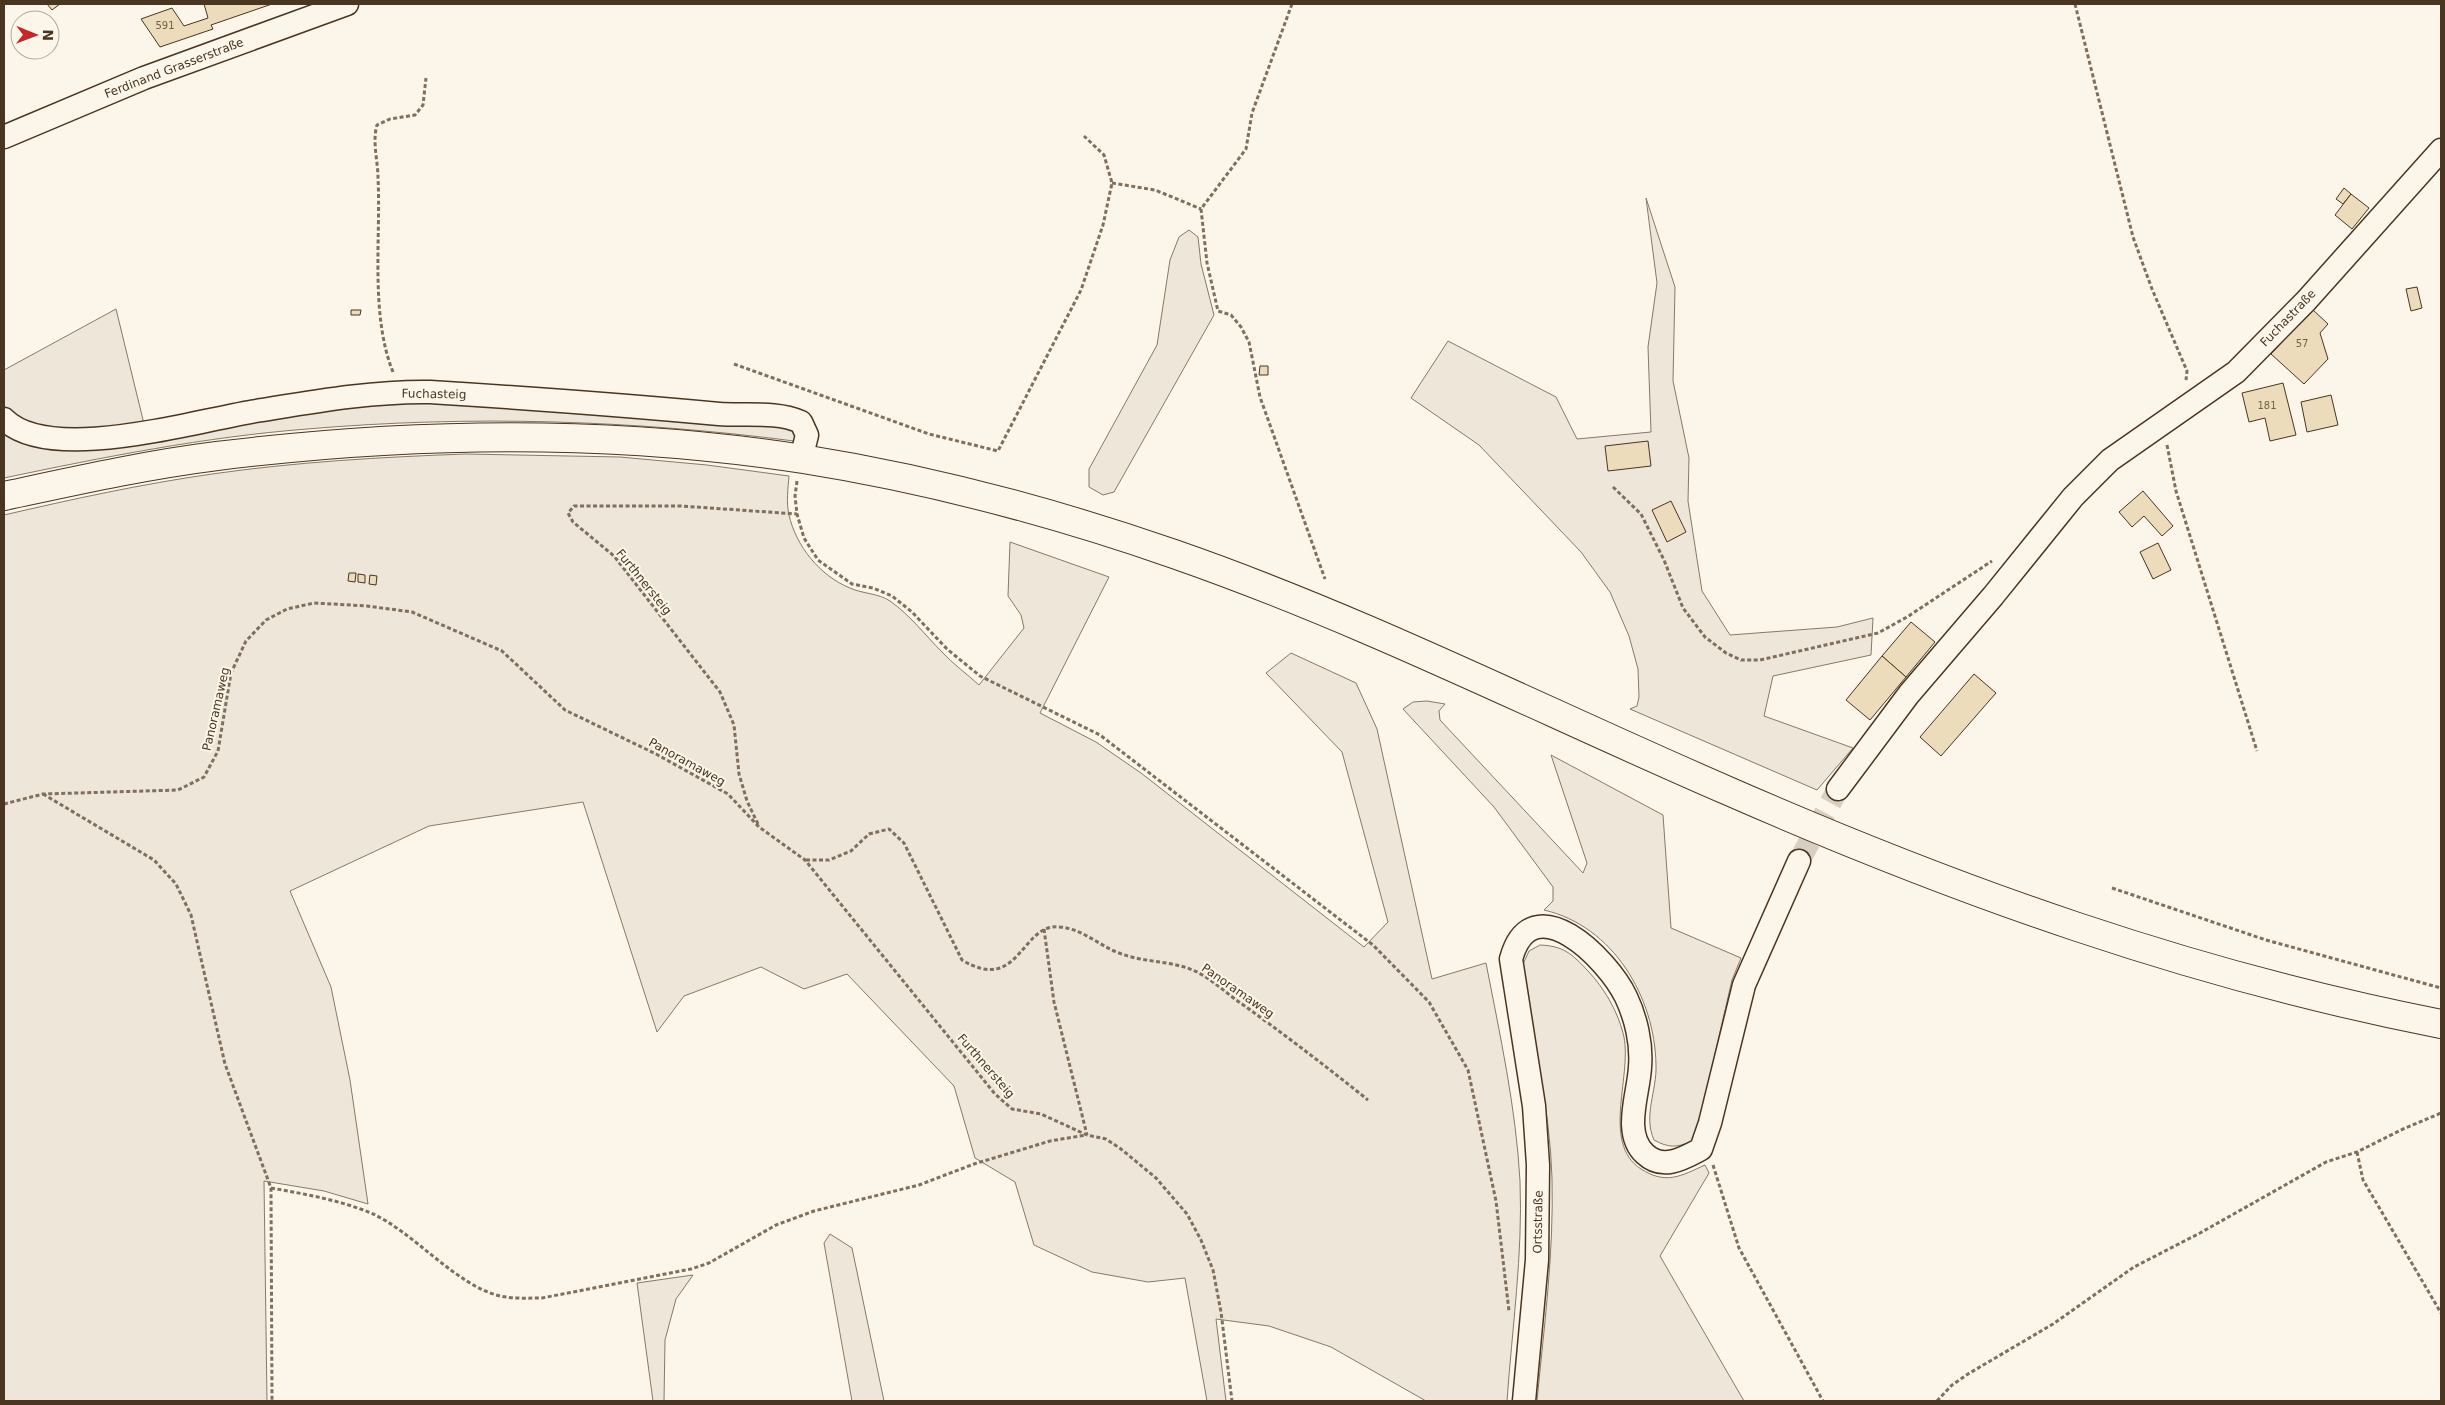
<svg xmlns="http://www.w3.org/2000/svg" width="2445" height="1405" font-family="'DejaVu Sans',sans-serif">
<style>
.green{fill:#ede6d9;stroke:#887966}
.building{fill:#ecdcbc;stroke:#4a3520}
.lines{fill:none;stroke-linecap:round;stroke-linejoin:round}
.minor-tunnel{stroke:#d8cfc1;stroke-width:22;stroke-dasharray:22 11;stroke-linecap:butt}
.minor-casing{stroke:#4a3520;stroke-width:25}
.major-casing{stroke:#4a3520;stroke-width:30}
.path{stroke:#7f6f5c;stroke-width:3;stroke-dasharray:4 2.5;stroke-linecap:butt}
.minor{stroke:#fbf6e9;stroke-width:22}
.major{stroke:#fbf6e9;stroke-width:28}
.labels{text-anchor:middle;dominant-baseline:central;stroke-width:4;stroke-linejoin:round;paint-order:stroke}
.number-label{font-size:10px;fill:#725f47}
.street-label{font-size:12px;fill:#4a3520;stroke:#fbf6e9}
</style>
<rect width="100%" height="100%" fill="#fbf6e9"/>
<!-- green -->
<g class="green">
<path d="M1646,198L1675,287L1673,381L1689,458L1688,501L1702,591L1730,635L1837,627L1873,618L1871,655L1773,676L1764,716L1853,748L1817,790L1630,709L1637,706L1639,697L1638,669L1629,636L1610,592L1581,552L1479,445L1411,398L1448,341L1556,397L1577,439L1651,432L1648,347L1657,283Z"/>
<path d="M1189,230L1198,237L1201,264L1214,315L1114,492L1103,495L1089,487V469L1157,345L1170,260L1179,237Z"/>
<path d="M116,309L145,428L35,429L4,409V370Z"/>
<path d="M411,397L787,420L798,439L794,441C631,420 471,415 307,429C205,437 104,457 4,478V428L32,441Z"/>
<path d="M466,454L620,457L707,465L789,476C788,489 786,502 789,515C796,546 820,576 850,588C863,594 878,593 890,601C910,615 925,635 942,652C953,664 967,674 979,685L1024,628L1021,615L1008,596L1010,542L1109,577L1040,713L1096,742L1141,773L1364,947L1388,922L1342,752L1266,673L1291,653L1356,683L1377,729L1432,979L1486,963C1500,1035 1516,1108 1520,1181C1523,1254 1512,1329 1507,1401H1426L1331,1347L1269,1326L1216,1319L1226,1401H1207L1185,1278L1148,1282L1092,1272L1034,1245L1015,1182L975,1158L954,1086L847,974L804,989L761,967L684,996L657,1032L583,802L429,826L290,891L331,987L350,1080L368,1204L324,1191L264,1181L267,1401H4V515C73,499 142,484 212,474C296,462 381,457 466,454Z"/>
<path d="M1427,701L1445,704L1439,711L1440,720L1583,873L1587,863L1551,755L1663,815L1671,928L1741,958L1732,980L1700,1119L1692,1141C1676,1148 1669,1148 1654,1140C1643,1115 1657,1091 1656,1065C1655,997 1613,926 1544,910L1553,901V887L1494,807L1403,709L1413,702Z"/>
<path d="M1540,945C1564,946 1572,954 1588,971C1604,988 1617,1010 1623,1033C1634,1072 1600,1143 1641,1169C1666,1185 1681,1176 1705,1165L1709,1173L1660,1256L1744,1401H1537C1544,1327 1554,1253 1552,1178C1550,1105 1531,1036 1523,964L1529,951Z"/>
<path d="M830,1234L852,1248L884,1401H852L824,1243Z"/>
<path d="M693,1275L676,1299L665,1340L664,1401H653L637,1283Z"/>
</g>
<!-- building -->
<g class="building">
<path d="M47,4H60L52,10Z"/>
<path d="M204,4H272L211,25L213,29L160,47L141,19L172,8L184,26L208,18Z"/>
<path d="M2344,188L2351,194L2343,204L2336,199Z"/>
<path d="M2351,194L2369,208L2352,229L2335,215Z"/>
<path d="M2417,287L2422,308L2411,311L2406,289Z"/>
<path d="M2312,309L2328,324L2320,333L2328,359L2304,384L2271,354Z"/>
<path d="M351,310H361L360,315H351Z"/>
<path d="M1260,366H1268V375H1259Z"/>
<path d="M2283,383L2296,435L2270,441L2265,418L2249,422L2242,393Z"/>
<path d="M2331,395L2338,425L2307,432L2301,402Z"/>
<path d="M1648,441L1651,466L1608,471L1605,446Z"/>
<path d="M2143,491L2173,526L2162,536L2144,516L2132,527L2119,512Z"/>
<path d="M1671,501L1686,532L1667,542L1652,510Z"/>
<path d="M2158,543L2171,570L2153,579L2140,552Z"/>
<path d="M349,573H356L355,582L348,581Z"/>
<path d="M358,574L365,575V583L358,582Z"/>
<path d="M370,575L377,576L376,585L369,584Z"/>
<path d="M1911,622L1935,642L1906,677L1882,656Z"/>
<path d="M1882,656L1906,677L1870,720L1846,700Z"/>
<path d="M1974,674L1996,693L1941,756L1920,737Z"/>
</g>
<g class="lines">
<!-- minor-tunnel -->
<path class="minor-tunnel" d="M1799,861L1838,789"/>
<defs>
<g id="minor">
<path d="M4,137L144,78L347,4"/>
<path d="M4,419C50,465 197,420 256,411C312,402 372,391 430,392C526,398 622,405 719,414C745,416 777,411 801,422L807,435L801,459"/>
<path d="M1838,789L1909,694L1993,596L2073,497L2110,460L2236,372L2306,301L2441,150"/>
<path d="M1524,1401L1537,1260L1538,1165L1534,1106L1511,959C1532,883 1608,959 1626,997C1636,1018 1642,1044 1640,1067C1639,1093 1622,1133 1645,1154C1663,1171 1684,1158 1701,1149L1710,1123L1744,985L1799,861"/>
</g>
<path id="major" d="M4,496C74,481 145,465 217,456C411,432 610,429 803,459C929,479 1053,512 1174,554C1364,620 1543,711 1726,790C1959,892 2191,975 2441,1024"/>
</defs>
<!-- minor casing -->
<use href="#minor" class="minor-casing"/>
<!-- major casing -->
<use href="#major" class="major-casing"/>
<!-- path -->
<g class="path">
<path d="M1292,4L1252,113L1246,149L1201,209L1207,263L1218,311L1231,315L1241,327L1249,342L1260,397L1325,579"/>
<path d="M2075,4L2133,237L2152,289L2187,371L2186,380"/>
<path d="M1112,183L1155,190L1201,209"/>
<path d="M734,364L929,434L998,451L1081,290L1103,225L1112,183L1104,155L1084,136"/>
<path d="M393,372C370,315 381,238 378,178C378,161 372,142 377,125L390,119L415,115L423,105L426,78"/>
<path d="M2167,445L2176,491L2257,751"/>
<path d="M797,481L795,496L797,514L804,538L818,560L852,584L873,588L892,596L912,612L947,649L980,676L1100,735L1373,945L1429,1002L1468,1070L1496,1201L1509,1311"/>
<path d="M1613,487L1641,514L1664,560L1683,608L1705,637L1726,653L1741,660H1760L1878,633L1907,617L1992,561"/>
<path d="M43,794L154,860L176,884L191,915L225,1064L271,1188L272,1401"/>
<path d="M4,804L43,794L178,790L204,777L218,751L231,673L246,641L266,620L287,609L314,603L367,606L412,612L502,651L565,710L656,754L728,794L759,827L805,860L995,1094L1012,1109L1041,1114L1087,1135L1106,1139L1121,1149L1156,1178L1187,1214L1201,1240L1213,1270L1221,1312L1232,1401"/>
<path d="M758,824L747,801L739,774L734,725L720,692L614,556L573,522L568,513L574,506H681L797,514"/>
<path d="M806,860H829L851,851L869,834L889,829L904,843L962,960C1020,995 1021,922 1060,927C1083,929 1098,945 1119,953C1144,963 1170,960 1195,971C1212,979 1227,994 1242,1004C1285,1035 1327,1067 1368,1100"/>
<path d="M2112,888L2266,940L2441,988"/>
<path d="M1044,929L1054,1002L1087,1135"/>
<path d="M2357,1152L2363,1180L2441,1313"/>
<path d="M1713,1165L1739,1248L1823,1401"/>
<path d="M271,1188C305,1194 339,1200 371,1213C414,1232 455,1285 500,1296C514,1299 528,1298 542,1298L691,1269L709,1263L776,1225L814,1211L919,1185L974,1164L1050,1141L1086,1135"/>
<path d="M1937,1401L1952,1385L1968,1374L2053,1324L2134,1267L2200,1233L2326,1162L2357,1152L2403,1129L2441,1113"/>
</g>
<!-- minor -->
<use href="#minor" class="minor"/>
<!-- major -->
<use href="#major" class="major"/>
</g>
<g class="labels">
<!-- number labels -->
<g class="number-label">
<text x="165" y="25">591</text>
<text x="2302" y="343">57</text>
<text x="2267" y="405">181</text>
</g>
<!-- street labels -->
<g class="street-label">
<text transform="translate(174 68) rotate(-21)">Ferdinand Grasserstraße</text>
<text transform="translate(2288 318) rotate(-46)">Fuchastraße</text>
<text transform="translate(434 394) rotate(1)">Fuchasteig</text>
<text transform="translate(644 582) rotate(51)">Furthnersteig</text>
<text transform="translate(216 709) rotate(-77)">Panoramaweg</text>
<text transform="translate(687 762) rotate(29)">Panoramaweg</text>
<text transform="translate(1238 991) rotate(35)">Panoramaweg</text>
<text transform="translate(986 1066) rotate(49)">Furthnersteig</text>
<text transform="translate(1538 1222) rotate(-89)">Ortsstraße</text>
</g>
</g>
<!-- border -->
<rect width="2445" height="1405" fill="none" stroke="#4a3520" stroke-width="10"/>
<!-- north arrow -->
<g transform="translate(35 35) rotate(91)"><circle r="24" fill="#fbf6e9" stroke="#b4a999"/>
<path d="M0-4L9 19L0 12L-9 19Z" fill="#c62828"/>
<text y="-8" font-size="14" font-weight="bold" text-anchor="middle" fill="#4a3520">N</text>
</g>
</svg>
